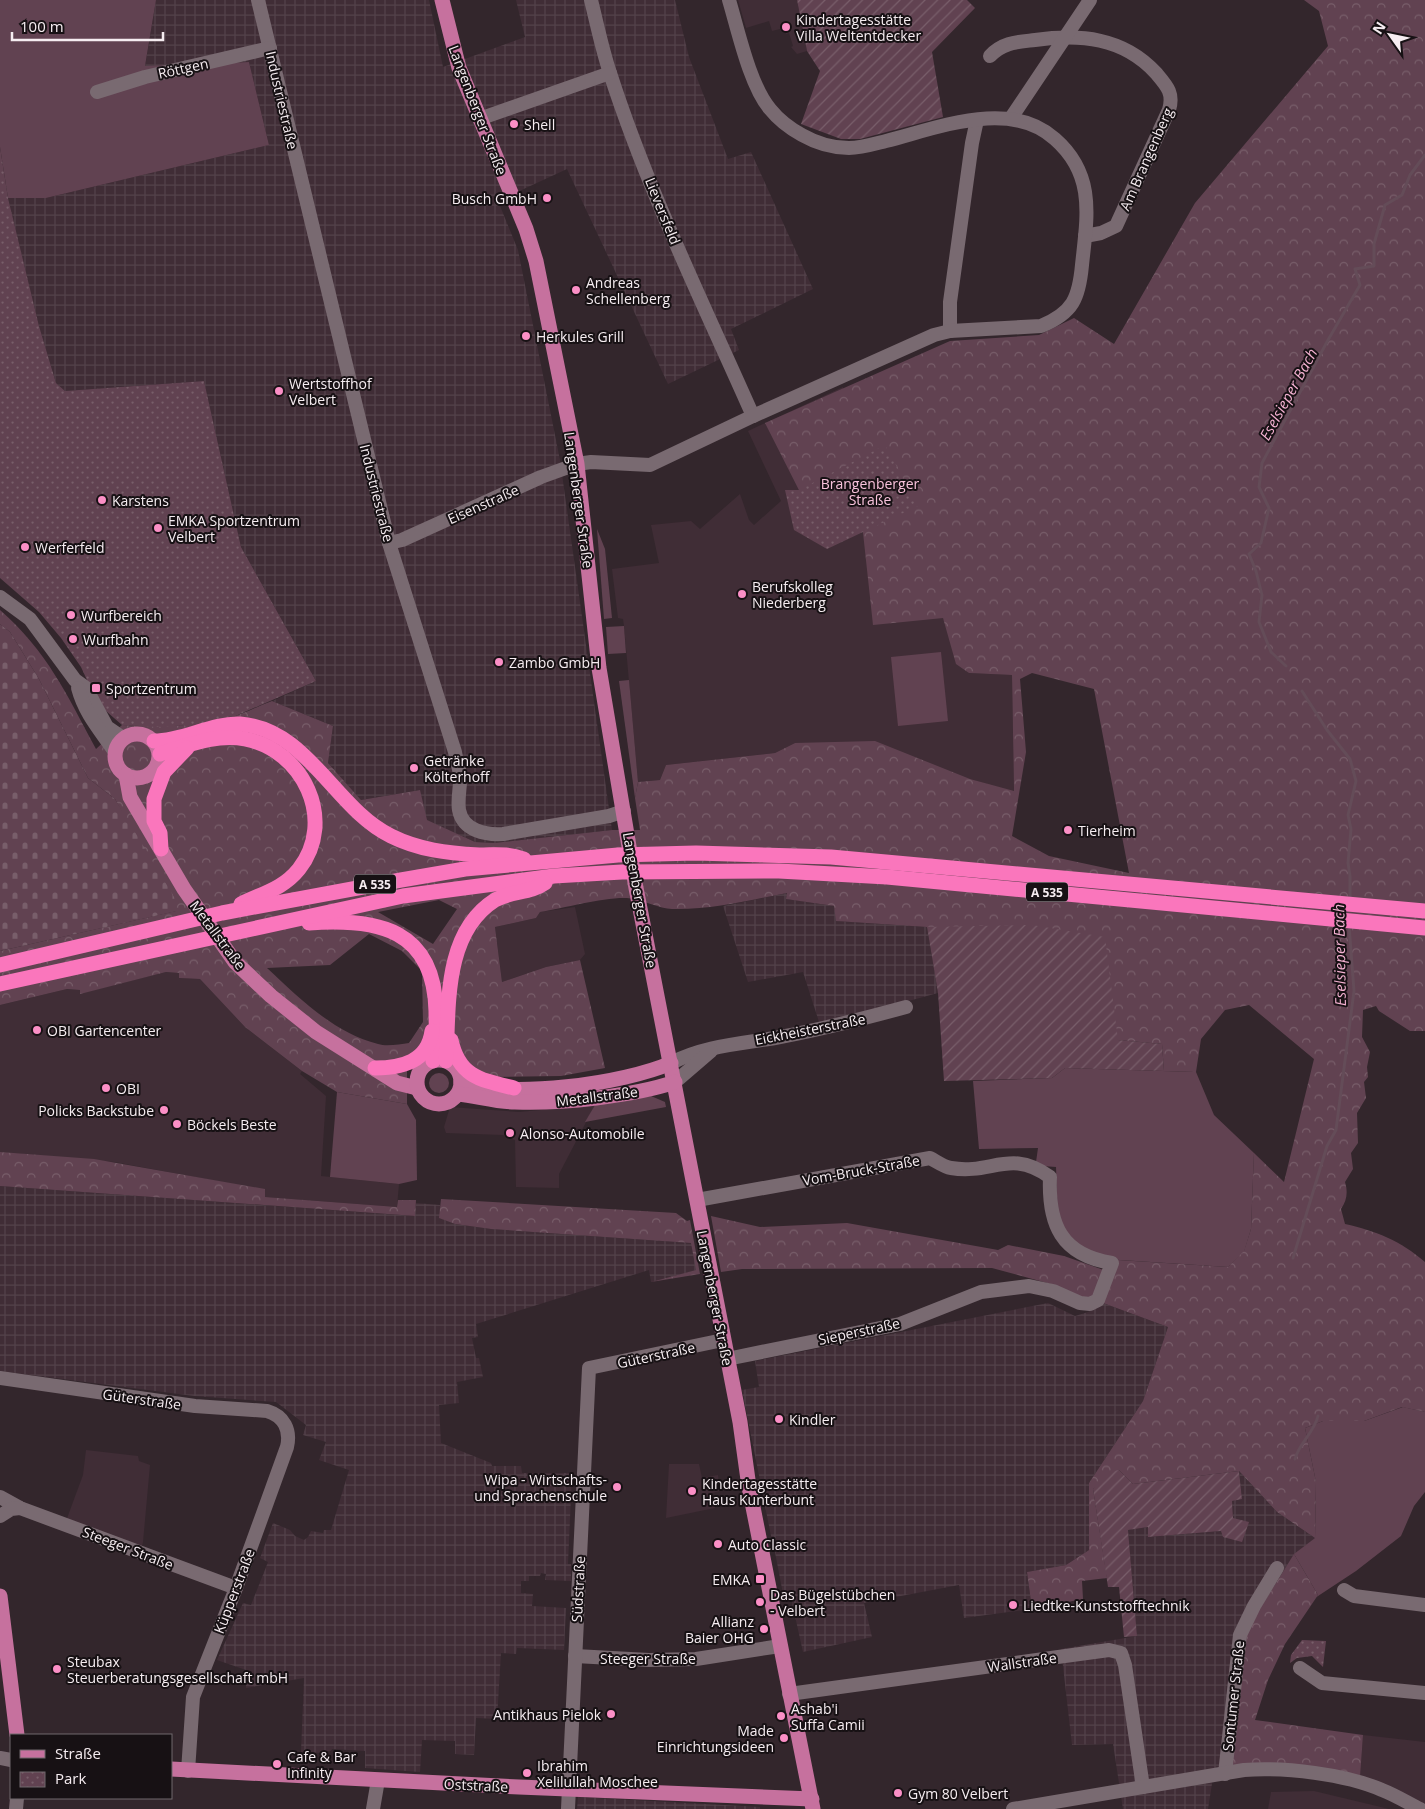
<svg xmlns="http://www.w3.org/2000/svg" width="1425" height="1809" font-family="'Open Sans',sans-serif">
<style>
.built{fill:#402d36}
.industrial{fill:url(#industrial-grid)}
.grass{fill:#614251}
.forest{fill:url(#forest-crowns);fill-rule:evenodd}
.cemetery{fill:url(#cemetery-stones)}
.park{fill:url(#park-dots)}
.garden{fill:url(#garden-furrows)}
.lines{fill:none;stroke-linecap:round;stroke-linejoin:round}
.stream{stroke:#644c58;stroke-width:3}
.minor{stroke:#796a71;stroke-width:14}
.major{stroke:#c6719e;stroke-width:15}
.highway{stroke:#fa76bc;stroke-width:15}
.poi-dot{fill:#fb8fc6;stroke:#171114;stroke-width:2}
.labels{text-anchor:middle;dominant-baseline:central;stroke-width:4;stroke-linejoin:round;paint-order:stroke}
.shield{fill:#171114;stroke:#b3abaf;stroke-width:1}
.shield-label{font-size:12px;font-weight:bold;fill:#f6edf1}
.poi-label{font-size:14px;fill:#f6edf1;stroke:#171114;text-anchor:start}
.street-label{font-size:14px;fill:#f6edf1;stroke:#171114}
.park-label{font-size:14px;fill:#f8c2db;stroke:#171114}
.water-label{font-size:15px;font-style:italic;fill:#f4b1d1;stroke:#171114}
</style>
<defs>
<pattern id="industrial-grid" width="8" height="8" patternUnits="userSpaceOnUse" patternTransform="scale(1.25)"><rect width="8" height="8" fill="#402d36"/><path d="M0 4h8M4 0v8" fill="none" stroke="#53424a"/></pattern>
<pattern id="forest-crowns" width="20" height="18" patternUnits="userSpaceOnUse" patternTransform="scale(1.25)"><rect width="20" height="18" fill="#614251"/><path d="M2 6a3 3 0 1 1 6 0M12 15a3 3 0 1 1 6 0" fill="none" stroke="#785e6a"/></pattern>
<pattern id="cemetery-stones" width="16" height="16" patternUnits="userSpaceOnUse" patternTransform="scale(1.25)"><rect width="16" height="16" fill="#614251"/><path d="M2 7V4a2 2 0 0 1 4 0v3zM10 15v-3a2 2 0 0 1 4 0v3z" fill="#785e6a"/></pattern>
<pattern id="park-dots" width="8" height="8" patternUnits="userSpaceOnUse" patternTransform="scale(1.25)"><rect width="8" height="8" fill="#614251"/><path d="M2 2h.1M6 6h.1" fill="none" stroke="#785e6a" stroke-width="1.8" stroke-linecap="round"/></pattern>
<pattern id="garden-furrows" width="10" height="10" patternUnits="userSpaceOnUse" patternTransform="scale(1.25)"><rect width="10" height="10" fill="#614251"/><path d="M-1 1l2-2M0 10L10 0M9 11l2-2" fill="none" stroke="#785e6a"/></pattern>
</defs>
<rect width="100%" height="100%" fill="#33262c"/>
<!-- built -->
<g class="built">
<path d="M738,0H797L807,51L797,54L791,47L793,46L789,33L786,34L784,28L772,31L769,21L746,28Z"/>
<path d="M843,387L861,514L943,618L969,673L1012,675L1014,792L970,779L795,743L775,753L666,765L660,780L638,782L624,626L623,619L618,618L612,569L659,563L651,525L691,521L700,529L740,494L749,520L754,525L781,501L748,431Z"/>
<path d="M575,907L585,954L580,960L546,967L502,982L495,927L536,918L540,912Z"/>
<path d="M166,972L179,973V978L200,979L245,1027L302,1071L300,1074L326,1096L321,1176L399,1184L397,1207L264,1197L265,1190L114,1162L0,1152V1005L67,989L80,990L81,993Z"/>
<path d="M595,1105L559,1174V1188L516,1187L515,1140L503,1135L446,1133L444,1127L450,1107L519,1112Z"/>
<path d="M86,1450L138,1456L139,1461L150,1465L143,1542L141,1550L66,1521L83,1475Z"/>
<path d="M669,1464H699L702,1478L718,1475L720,1491L712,1493L715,1508L666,1518Z"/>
<path d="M1363,1735L1425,1742V1804L1360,1778Z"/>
<path d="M1314,1791L1389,1809H1268L1271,1792Z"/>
</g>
<!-- industrial -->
<g class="industrial">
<path d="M156,0H429L443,67L525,37L516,0H675L689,57L728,159L751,152L813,289L731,329L739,350L668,384L567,169L498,201L518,250L560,460L612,830L494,843L475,842L426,820L419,790L361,800L328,763L333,726L272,701L316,681L241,547L204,381L65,391L56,383L39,326L8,198H46L269,145L249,62L145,67Z"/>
<path d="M787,893V899L834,906L837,921L927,927L938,993L820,1025L803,972L748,982L723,906Z"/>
<path d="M0,1186L414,1216L416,1203L440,1205V1218L455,1224L491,1229L692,1243L697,1270L651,1282L649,1270L476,1324L478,1337L472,1338L476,1358H479L483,1377L457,1382L459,1403L439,1405L441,1443L491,1463L492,1466H521L522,1473H572L568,1564H571V1581L545,1580L546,1574L541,1573L540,1576H529V1581H521V1593L533,1594L532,1606L566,1608L564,1650L517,1648L516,1654L501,1653L497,1719L476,1718L474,1755L455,1754V1741L422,1740L420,1772L365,1768V1751L332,1749L331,1751H322V1753L301,1752L304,1678L246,1688V1670L217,1660L243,1603L251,1605L268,1562L260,1558L273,1523L290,1530L295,1536L304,1540L308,1537L311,1531L323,1533L324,1530H331L349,1470L319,1460L326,1442L303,1435L306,1425L276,1402L194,1396L0,1371Z"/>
<path d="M1048,1303L1075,1316L1088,1312L1103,1303L1168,1327L1143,1401L1089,1483V1550L1066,1565L1027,1572L1032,1609L964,1618L959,1585L864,1603L872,1637L803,1652L791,1598L784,1599L775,1552L779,1551L778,1540L772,1541L742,1390L759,1387L755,1361Z"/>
<path d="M1239,1471L1277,1512L1315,1538L1294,1555L1266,1597L1229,1768L1214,1771L1208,1809H1123L1113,1744L1072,1745L1061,1649L1137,1636L1128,1530L1148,1527L1149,1537L1221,1531L1233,1519L1232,1501L1242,1498Z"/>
<path d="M578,1797L706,1804L760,1807V1809H577Z"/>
</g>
<!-- grass -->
<g class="grass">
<path d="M0,0H156L145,66L249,62L269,145L46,198H8L0,147Z"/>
<path d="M597,529L605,549L612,618L604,619Z"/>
<path d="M624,626L626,653L608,654L606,627Z"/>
<path d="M941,652L948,721L898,726L891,657Z"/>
<path d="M629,680L638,782L635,798L619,681Z"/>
<path d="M1065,1068L1196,1072L1214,1115L1254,1153L1251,1229L1244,1252L1228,1267L1104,1259L1088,1253L1058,1226L1056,1167L1042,1166L1036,1162L1038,1148L979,1149L973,1081L1052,1078Z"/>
<circle cx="439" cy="1083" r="10"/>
<path d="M337,1092L407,1104L416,1120L417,1180L399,1184L330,1177Z"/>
<path d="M651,1096L665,1102L666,1107L585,1122L595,1105Z"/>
<path d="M1403,1407L1425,1412V1492L1414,1506L1401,1536L1356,1571L1315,1598L1318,1595L1294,1554L1315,1538L1316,1482L1305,1428L1323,1421H1364Z"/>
</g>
<!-- forest -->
<g class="forest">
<path d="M1304,0H1425V1031H1410L1379,1011L1376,1006L1363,1010L1362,1037L1370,1052L1367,1067L1368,1077L1364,1082L1366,1098L1357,1113L1358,1143L1351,1153L1353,1169L1345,1182C1348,1192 1347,1200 1341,1209L1345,1224C1376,1231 1401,1241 1425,1262V1412L1402,1407L1364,1421H1323L1305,1428L1316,1482L1315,1538L1277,1512L1239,1471L1133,1484L1119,1470L1093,1489L1107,1578L1082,1581L1083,1599L1032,1609L1027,1572L1066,1565L1089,1550V1483L1143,1401L1168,1327L1103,1303L1084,1301L1051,1284L992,1268L742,1269L721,1272L711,1216L760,1227L847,1223L998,1250L1008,1245L1064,1256L1115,1274L1118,1260L1228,1267L1244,1251L1251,1229L1254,1153L1284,1182L1314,1059L1249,1005L1225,1010L1201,1039L1196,1072L1164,1071L1162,1044L1118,1040L927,927L836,921L834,906L786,899L787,893C749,900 711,910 672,909C660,909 642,899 627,898C603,897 565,908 540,912L536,918L495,927L502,982L546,967L580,960L605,1068L561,1076L488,1077L472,1066L460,1051L407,1058V1104L337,1092L302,1071L245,1027L200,979L179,978V973L166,972L80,994V990L67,989L0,1005V951L176,911L115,799L88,778L39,679L10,632L0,624V610C47,651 67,695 96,749L122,725C158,727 194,727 229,718C244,714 258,706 272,701L333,726L328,763L361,800L420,790L427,820L475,842L494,843L612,830H640L635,798L638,782L660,780L666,765L775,753L795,743L875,741L970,779L1014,791L1012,675L969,673L956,664L943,618L873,625L861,514L806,504L765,423L950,341L1039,335L1074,318L1114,344L1195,203L1328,46L1319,11ZM1032,673L1094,689L1129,873L1049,856L1012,836L1026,752L1020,679ZM439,900L457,909L433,944L378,912ZM369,934L402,951L422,971L423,1022L409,1043C400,1044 387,1047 378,1044C334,1033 299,998 267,968L330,965Z"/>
<path d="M0,1152L94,1159L265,1189V1197L397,1207L398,1200H416L415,1216L0,1186Z"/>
<path d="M441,1199L676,1213L687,1221L690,1220L700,1274L651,1282L696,1270L691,1243L491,1229L455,1224L439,1218Z"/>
<path d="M1294,1554L1318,1595L1285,1644L1268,1680L1255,1720L1363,1735L1360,1778L1229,1768L1244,1634Z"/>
</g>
<!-- cemetery -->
<path class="cemetery" d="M0,624L10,632L39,679L88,778L115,799L174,897L177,911L0,951Z"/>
<!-- park -->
<g class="park">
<path d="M0,147L8,198L39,326L56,383L65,391L204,381L241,547L316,681L231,718L192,725L157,727L122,725L98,704L81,667L61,638L39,612L0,578Z"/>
<path d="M885,445L918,506L827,549L794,530L785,490H799Z"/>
<path d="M1302,1640L1326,1641L1323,1667L1312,1656L1297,1658L1290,1663L1291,1655Z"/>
</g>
<!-- garden -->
<g class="garden">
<path d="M797,0H967L975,8L932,52L943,117L860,139H841L801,124L820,71L807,51Z"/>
<path d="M1032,925L1105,937L1118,1040L1162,1044L1164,1071L1065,1068L1052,1078L944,1081L938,993L927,927Z"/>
<path d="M1119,1470L1133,1484L1239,1471L1242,1499L1232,1501L1233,1518L1249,1522L1242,1542L1223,1537L1221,1531L1148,1537V1527L1128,1530L1137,1636L1124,1637L1119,1587H1108L1093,1489L1108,1472Z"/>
</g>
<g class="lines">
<!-- stream -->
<g class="stream">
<path d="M1286,666L1271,652L1259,622L1262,595L1256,571L1249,554L1261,543L1269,508L1259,487L1262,463L1328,340L1360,285L1355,269L1374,266V244L1385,205L1402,195L1410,175L1425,155"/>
<path d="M1302,691L1327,730L1350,759L1356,781L1348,815L1351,829L1348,863L1350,876V899"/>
<path d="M1293,1258L1327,1146L1336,1130L1354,991L1349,925"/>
<path d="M1295,1459C1299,1443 1314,1433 1318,1416"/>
</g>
<!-- minor -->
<g class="minor">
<path d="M258,0L389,543L455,752C456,759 459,767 460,775C461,786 457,799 459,810C463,831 486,835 503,834L609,816L624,811"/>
<path d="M591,0C597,24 602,49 610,73C648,191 703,303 753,416"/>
<path d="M990,56C1003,42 1018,42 1035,40C1080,34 1123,37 1156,73C1167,86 1174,93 1169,110L1116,226L1101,233L1085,236"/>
<path d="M97,92L145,77L270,48"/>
<path d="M1011,118L1090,0"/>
<path d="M479,119L610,73"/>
<path d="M950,331V302L972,143L977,120"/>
<path d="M389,543L402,540L541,477L577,464L591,462L650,465L753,416L934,335L950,331L1041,326C1073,313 1079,298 1082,265C1087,217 1096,175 1055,139C1010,98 938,128 886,141C874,144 861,148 849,148C833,148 816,143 802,135C791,129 778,119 770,109C750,86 738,30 729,0"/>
<path d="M0,597L30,619L75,680L86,688L107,727L123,738"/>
<path d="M78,688C85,714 100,730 115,752"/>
<path d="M671,1063C704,1046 739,1044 775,1038C819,1030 862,1019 906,1007"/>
<path d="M675,1082L711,1051"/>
<path d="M697,1200L930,1158C936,1161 944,1167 951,1168C992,1175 1010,1148 1050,1177C1048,1224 1061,1255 1112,1263L1098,1300L1090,1304L1080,1303L1053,1291L1029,1286L981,1292L900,1324L727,1359"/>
<path d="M0,1378L195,1406L267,1411C284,1416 291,1430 287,1447L236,1588L193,1697L188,1771"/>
<path d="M0,1497L20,1508L236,1588"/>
<path d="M0,1516L11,1509L20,1508"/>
<path d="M1344,1590L1354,1596L1425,1605"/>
<path d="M575,1656L649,1660L696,1659L780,1646"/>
<path d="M1300,1668L1322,1683L1425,1693"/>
<path d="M789,1694L1109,1650L1121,1653L1125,1665L1143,1787"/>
<path d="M0,1758L11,1760"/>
<path d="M1225,1774L1240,1635L1254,1606L1277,1568"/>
<path d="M16,1809L17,1798"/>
<path d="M373,1809L378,1780"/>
<path d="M568,1809L589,1368L723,1340"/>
<path d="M1013,1809L1244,1770C1285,1767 1345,1774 1382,1790C1395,1795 1408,1803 1420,1809"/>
</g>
<!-- major -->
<g class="major">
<path d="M442,0L459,68L526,229L536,261L577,464L599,668L636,888L740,1422L749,1487L813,1809"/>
<circle cx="137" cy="756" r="22"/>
<path d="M126,775L130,797L184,889L235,962L271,996L316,1032L397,1083L417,1088"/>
<circle cx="439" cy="1082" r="22"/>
<path d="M461,1082C511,1099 623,1084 671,1063"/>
<path d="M458,1094C477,1096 496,1102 515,1102C559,1104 634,1096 675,1082"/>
<path d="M0,1596L17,1735"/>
<path d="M171,1769L519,1787L812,1799"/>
</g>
<!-- highway -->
<g class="highway">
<path d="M154,741C184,741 211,723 240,724C308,729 335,809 391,836C419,850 447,853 479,855C497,855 506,853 524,859"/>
<path d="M160,754C186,746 217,733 245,739C303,750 337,820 299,869C283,889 263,893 241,904"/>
<path d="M161,849L160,833L154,821V799L164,772L187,748"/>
<path d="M309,923C378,918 434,929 436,1011C436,1028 438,1044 433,1061"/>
<path d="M0,965L222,913L401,880L465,869L618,855L696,853L831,857L1425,911"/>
<path d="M0,984L403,896L554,876L622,872L779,871L887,877L1425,928"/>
<path d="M451,1040C459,1077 481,1080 514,1088"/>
<path d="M446,1061C449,1007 443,933 495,900C511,891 531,893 545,883"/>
<path d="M375,1068C401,1068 428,1062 432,1031"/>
</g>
</g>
<!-- markers -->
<g class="poi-dot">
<circle cx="786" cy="27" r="5"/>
<circle cx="514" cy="124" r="5"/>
<circle cx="547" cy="198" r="5"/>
<circle cx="576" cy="290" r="5"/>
<circle cx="526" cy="336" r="5"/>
<circle cx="279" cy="391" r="5"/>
<circle cx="102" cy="500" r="5"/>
<circle cx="158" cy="528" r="5"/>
<circle cx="25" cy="547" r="5"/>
<circle cx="742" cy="594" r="5"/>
<circle cx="71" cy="615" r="5"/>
<circle cx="73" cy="639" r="5"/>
<circle cx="499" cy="662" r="5"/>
<rect x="91" y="683" width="10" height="10" rx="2.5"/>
<circle cx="414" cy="768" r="5"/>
<circle cx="1068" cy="830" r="5"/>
<circle cx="37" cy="1030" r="5"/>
<circle cx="106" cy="1088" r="5"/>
<circle cx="164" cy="1110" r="5"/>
<circle cx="177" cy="1124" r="5"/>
<circle cx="510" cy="1133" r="5"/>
<circle cx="779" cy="1419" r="5"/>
<circle cx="617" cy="1487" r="5"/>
<circle cx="692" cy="1491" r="5"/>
<circle cx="718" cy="1544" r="5"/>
<rect x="755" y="1574" width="10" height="10" rx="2.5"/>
<circle cx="760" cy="1602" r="5"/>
<circle cx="1013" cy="1605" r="5"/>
<circle cx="764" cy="1629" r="5"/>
<circle cx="57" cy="1669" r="5"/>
<circle cx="611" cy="1714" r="5"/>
<circle cx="781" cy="1716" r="5"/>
<circle cx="784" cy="1738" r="5"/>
<circle cx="277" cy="1764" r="5"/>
<circle cx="527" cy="1773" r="5"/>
<circle cx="898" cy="1793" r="5"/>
</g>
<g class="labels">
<!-- shield labels -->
<g class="shield">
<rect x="354" y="874.5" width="42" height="19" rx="4"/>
<rect x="1026" y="882.5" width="42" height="19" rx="4"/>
</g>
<g class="shield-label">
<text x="375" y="884">A 535</text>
<text x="1047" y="892">A 535</text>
</g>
<!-- poi labels -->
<g class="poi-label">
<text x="796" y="19">Kindertagesstätte<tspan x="796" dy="16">Villa Weltentdecker</tspan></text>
<text x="524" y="124">Shell</text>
<text x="537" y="198" text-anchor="end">Busch GmbH</text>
<text x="586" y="282">Andreas<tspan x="586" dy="16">Schellenberg</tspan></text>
<text x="536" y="336">Herkules Grill</text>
<text x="289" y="383">Wertstoffhof<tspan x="289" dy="16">Velbert</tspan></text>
<text x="112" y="500">Karstens</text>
<text x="168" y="520">EMKA Sportzentrum<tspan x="168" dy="16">Velbert</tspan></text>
<text x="35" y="547">Werferfeld</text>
<text x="752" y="586">Berufskolleg<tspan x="752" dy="16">Niederberg</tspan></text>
<text x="81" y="615">Wurfbereich</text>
<text x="83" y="639">Wurfbahn</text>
<text x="509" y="662">Zambo GmbH</text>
<text x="106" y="688">Sportzentrum</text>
<text x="424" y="760">Getränke<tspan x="424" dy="16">Költerhoff</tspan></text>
<text x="1078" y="830">Tierheim</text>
<text x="47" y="1030">OBI Gartencenter</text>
<text x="116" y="1088">OBI</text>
<text x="154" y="1110" text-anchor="end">Policks Backstube</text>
<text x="187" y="1124">Böckels Beste</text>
<text x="520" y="1133">Alonso-Automobile</text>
<text x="789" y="1419">Kindler</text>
<text x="607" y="1479" text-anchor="end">Wipa - Wirtschafts-<tspan x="607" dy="16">und Sprachenschule</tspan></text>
<text x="702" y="1483">Kindertagesstätte<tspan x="702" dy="16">Haus Kunterbunt</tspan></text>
<text x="728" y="1544">Auto Classic</text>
<text x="750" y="1579" text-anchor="end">EMKA</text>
<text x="770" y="1594">Das Bügelstübchen<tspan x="770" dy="16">- Velbert</tspan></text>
<text x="1023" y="1605">Liedtke-Kunststofftechnik</text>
<text x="754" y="1621" text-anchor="end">Allianz<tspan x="754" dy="16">Baier OHG</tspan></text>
<text x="67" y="1661">Steubax<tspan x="67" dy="16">Steuerberatungsgesellschaft mbH</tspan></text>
<text x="791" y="1708">Ashab'i<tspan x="791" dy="16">Suffa Camii</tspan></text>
<text x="601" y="1714" text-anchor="end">Antikhaus Pielok</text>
<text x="774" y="1730" text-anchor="end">Made<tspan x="774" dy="16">Einrichtungsideen</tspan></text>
<text x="287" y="1756">Cafe &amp; Bar<tspan x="287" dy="16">Infinity</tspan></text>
<text x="537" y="1765">Ibrahim<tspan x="537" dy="16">Xelilullah Moschee</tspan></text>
<text x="908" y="1793">Gym 80 Velbert</text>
</g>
<!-- street labels -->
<g class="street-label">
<text transform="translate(183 68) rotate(-12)">Röttgen</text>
<text transform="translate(282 100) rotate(77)">Industriestraße</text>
<text transform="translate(478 110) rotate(69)">Langenberger Straße</text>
<text transform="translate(1146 159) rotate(-66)">Am Brangenberg</text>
<text transform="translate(663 211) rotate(68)">Lieversfeld</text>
<text transform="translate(377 493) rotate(76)">Industriestraße</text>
<text transform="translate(579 500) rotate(82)">Langenberger Straße</text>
<text transform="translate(483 504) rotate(-24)">Eisenstraße</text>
<text transform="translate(640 900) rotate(80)">Langenberger Straße</text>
<text transform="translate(218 935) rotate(53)">Metallstraße</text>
<text transform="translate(810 1029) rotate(-11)">Eickheisterstraße</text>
<text transform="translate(597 1096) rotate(-7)">Metallstraße</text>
<text transform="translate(861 1170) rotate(-10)">Vom-Bruck-Straße</text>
<text transform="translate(715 1298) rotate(79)">Langenberger Straße</text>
<text transform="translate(859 1331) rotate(-12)">Sieperstraße</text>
<text transform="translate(656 1355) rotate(-12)">Güterstraße</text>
<text transform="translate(142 1399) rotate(8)">Güterstraße</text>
<text transform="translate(128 1548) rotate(21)">Steeger Straße</text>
<text transform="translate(578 1589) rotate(-87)">Südstraße</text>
<text transform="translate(234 1591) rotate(-69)">Küpperstraße</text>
<text x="648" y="1658">Steeger Straße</text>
<text transform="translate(1022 1662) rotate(-8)">Wallstraße</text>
<text transform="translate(1233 1696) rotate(-84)">Sontumer Straße</text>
<text transform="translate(476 1785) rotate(3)">Oststraße</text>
</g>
<!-- park labels -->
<g class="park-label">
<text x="870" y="483">Brangenberger<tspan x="870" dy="16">Straße</tspan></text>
</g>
<!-- water labels -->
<g class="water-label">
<text transform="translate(1288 394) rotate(-61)">Eselsieper Bach</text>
<text transform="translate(1339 955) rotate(-91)">Eselsieper Bach</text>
</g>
</g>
<!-- legend -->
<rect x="10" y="1734" width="162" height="65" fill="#171114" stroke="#70696c"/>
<rect x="20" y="1750" width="25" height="8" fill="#c6719e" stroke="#70696c"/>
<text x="55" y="1759" font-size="15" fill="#f6edf1">Straße</text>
<rect x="20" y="1772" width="25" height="15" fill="url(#park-dots)" stroke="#70696c"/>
<text x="55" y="1784" font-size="15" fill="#f6edf1">Park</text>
<!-- north arrow -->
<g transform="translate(1390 35) rotate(303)" stroke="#171114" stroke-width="4" paint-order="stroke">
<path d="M0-4L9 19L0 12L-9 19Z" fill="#f6edf1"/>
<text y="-8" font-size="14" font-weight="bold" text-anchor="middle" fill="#f6edf1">N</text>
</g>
<!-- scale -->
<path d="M12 32v8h151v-8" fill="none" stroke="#f6edf1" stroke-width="2.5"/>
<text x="20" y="32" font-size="15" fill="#f6edf1" stroke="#171114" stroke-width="4" paint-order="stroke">100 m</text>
</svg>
